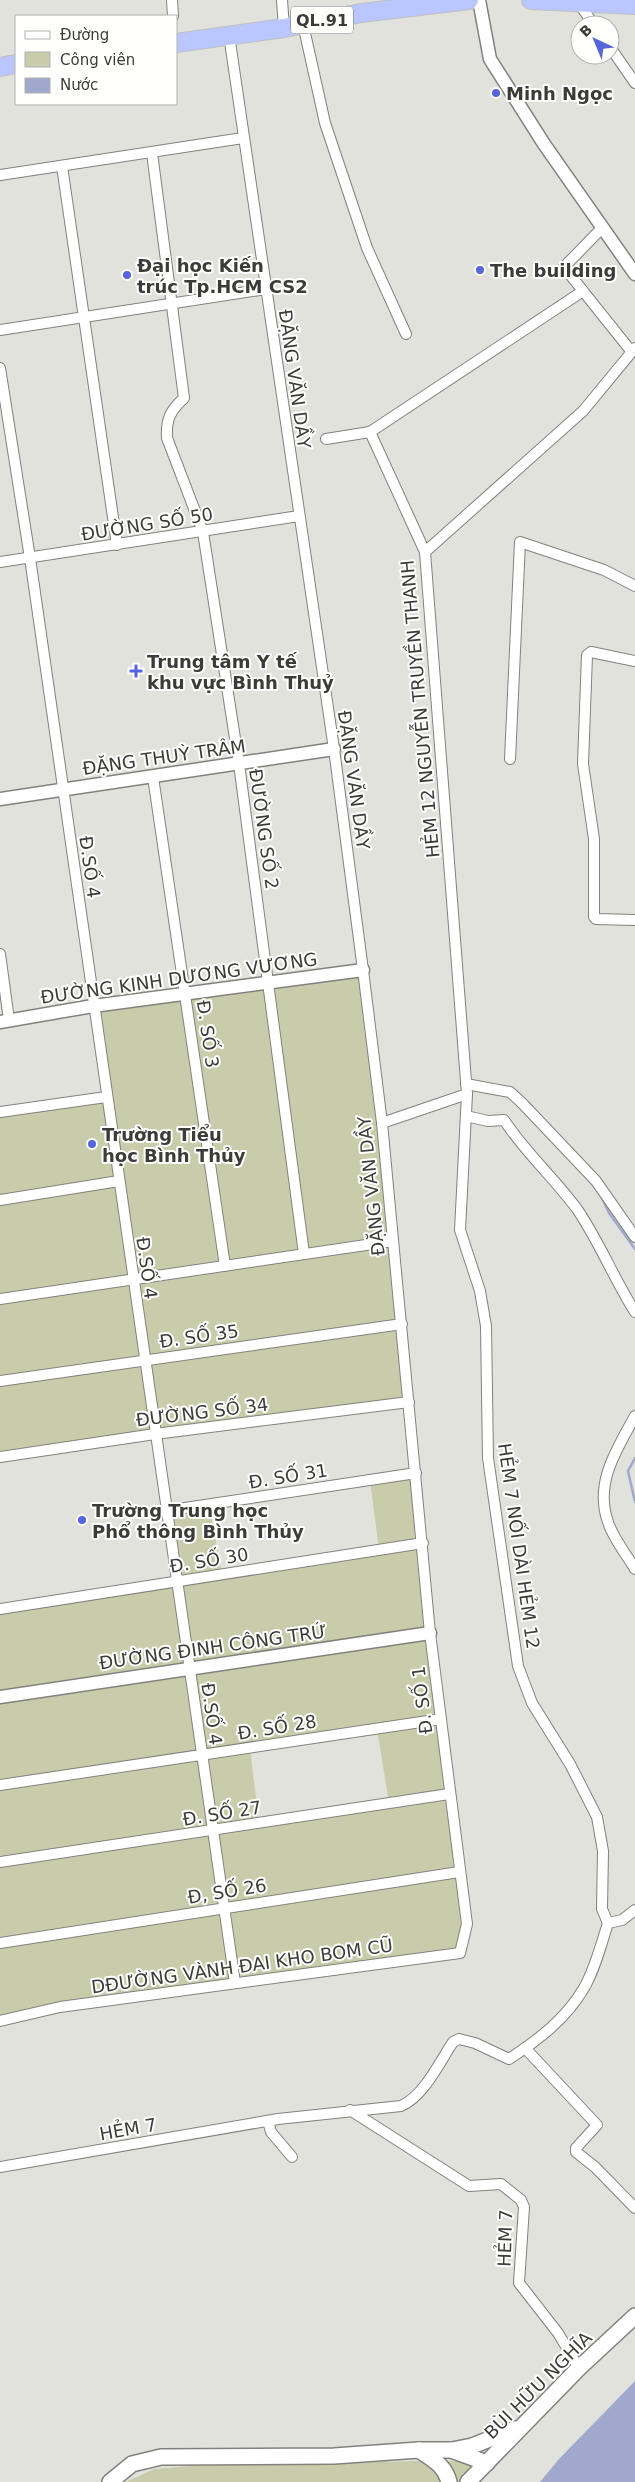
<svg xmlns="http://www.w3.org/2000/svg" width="635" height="2482" font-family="'DejaVu Sans',sans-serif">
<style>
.green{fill:#c9ccaa;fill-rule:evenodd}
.water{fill:#a0a9cd}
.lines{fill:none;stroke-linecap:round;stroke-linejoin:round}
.stream{stroke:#a0a9cd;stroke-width:2.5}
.minor-casing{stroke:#82827d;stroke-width:12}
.tertiary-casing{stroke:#82827d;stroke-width:15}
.secondary-casing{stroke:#82827d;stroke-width:18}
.trunk-casing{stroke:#c0c0c0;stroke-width:20}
.minor{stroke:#fff;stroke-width:10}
.tertiary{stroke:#fff;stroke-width:12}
.secondary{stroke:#fff;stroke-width:15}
.trunk{stroke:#bac6ff;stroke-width:18}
.poi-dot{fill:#5765dc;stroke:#fffffe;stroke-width:2}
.labels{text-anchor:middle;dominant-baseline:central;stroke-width:4;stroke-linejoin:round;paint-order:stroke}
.shield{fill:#fffffe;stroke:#767674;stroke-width:1}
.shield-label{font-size:16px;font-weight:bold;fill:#3b3b39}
.poi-label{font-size:18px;font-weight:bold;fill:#3b3b39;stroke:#fffffe;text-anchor:start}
.street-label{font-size:18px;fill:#3b3b39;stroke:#fffffe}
</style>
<rect width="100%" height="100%" fill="#e1e2dc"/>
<!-- green -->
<g class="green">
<path d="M363,970L409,1402L0,1457V1115L106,1100L93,1006Z"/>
<path d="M416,1473L467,1924L460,1953L235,1983L0,2022V1609L176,1582L165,1511L209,1504L222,1575L379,1550L370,1480ZM377,1729L389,1803L259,1824L250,1748Z"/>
<path d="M422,2461L436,2472L441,2482H126L154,2469L202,2465Z"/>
<path d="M443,2461L477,2462V2465L461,2482H456L453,2471Z"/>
</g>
<!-- water -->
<path class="water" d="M635,2381V2482H540L559,2459Z"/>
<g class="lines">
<!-- stream -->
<g class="stream">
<path d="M602,1198L609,1213L635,1249"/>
<path d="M635,1458L628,1471L635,1502"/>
</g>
<defs>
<g id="minor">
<path d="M172,0L173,16"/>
<path d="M282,0L284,28"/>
<path d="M578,2L594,25"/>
<path d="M303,24L325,123L367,248L406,334"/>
<path d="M610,47L635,83"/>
<path d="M152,153L184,398C170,411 166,419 167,438L203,532L239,764L304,1254"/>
<path d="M62,166L117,545"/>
<path d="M0,175L243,138"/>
<path d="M583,291L631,351"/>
<path d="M0,330L266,289"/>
<path d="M0,368L30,558L235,1983"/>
<path d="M326,439L370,432"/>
<path d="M425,552L583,411L635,348"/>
<path d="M0,562L299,516"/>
<path d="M635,661L591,652L587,655L583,764L594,839V917L596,919L635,920"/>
<path d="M510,759L520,542L604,570L635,586"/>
<path d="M153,777L225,1266"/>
<path d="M0,954L9,1020"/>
<path d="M466,1084L510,1092L522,1103L596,1181L635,1237"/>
<path d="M467,1094L460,1230L480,1291L486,1326L488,1458L518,1666L532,1703L570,1764L597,1817L603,1851L602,1909L608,1923L622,1920L635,1910"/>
<path d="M0,1112L106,1097"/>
<path d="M466,1116L488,1121L504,1120C525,1152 554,1178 577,1209C599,1241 614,1279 635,1312"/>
<path d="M382,1123L467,1094L425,552L370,432L583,291L564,267L603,227"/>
<path d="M0,1200L119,1181"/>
<path d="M0,1299L393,1241"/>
<path d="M0,1381L402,1324"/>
<path d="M635,1416C617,1449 594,1483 608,1522C613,1538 626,1554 635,1569"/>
<path d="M0,1457L155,1434L409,1402"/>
<path d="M165,1511L416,1473"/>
<path d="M0,1609L423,1543"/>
<path d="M0,1785L441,1719"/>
<path d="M0,1862L449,1794"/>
<path d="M0,1943L459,1872"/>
<path d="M0,2021L60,2007L460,1953L467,1924L430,1633L382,1123L363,970L334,749L229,35"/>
<path d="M525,2048L597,2125L576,2148V2152L595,2167L635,2208"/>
<path d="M350,2110L469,2186L501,2184L521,2200L524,2207L519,2283L558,2333L579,2368"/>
<path d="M268,2121L271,2132L292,2157"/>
<path d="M0,2167L278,2119L401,2106C424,2096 439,2063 453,2042L459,2039L475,2043L509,2059C538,2040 566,2019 584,1988C595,1969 601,1945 608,1923"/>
</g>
<g id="tertiary">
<path d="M479,0L490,59L544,144L635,274"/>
<path d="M0,799L334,749"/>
<path d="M0,1022L93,1006L363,970"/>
<path d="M0,1697L430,1633"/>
</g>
<g id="secondary">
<path d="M419,2450C432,2459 445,2465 449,2482"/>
<path d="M452,2450L472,2446L515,2429"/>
<path d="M110,2482L132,2464L161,2457L334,2456L419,2450H451L487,2463"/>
<path d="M468,2482L579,2368L635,2316"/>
</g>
<g id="trunk">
<path d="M531,0L635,5"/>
<path d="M176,43L284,28L361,13L469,0"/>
<path d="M0,67L16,64"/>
</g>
</defs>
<!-- minor casing -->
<use href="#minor" class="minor-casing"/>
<!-- tertiary casing -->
<use href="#tertiary" class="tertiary-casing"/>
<!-- secondary casing -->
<use href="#secondary" class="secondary-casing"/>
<!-- trunk casing -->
<use href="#trunk" class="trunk-casing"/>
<!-- minor -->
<use href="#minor" class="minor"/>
<!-- tertiary -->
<use href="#tertiary" class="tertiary"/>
<!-- secondary -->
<use href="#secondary" class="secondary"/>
<!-- trunk -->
<use href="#trunk" class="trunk"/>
</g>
<!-- markers -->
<g class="poi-dot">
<circle cx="496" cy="93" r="5"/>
<circle cx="480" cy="270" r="5"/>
<circle cx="127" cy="275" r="5"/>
<path d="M133.5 663.5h5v5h5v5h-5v5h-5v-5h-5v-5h5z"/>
<circle cx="92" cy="1144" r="5"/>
<circle cx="82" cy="1520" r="5"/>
</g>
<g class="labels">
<!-- shield labels -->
<rect class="shield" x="291" y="6.5" width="62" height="27" rx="4"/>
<g class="shield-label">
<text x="322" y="20">QL.91</text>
</g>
<!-- poi labels -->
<g class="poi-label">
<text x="506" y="93">Minh Ngọc</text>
<text x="137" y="265">Đại học Kiến<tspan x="137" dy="21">trúc Tp.HCM CS2</tspan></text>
<text x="490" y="270">The building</text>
<text x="147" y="661">Trung tâm Y tế<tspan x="147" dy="21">khu vực Bình Thuỷ</tspan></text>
<text x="102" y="1134">Trường Tiểu<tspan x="102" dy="21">học Bình Thủy</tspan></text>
<text x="92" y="1510">Trường Trung học<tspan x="92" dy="21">Phổ thông Bình Thủy</tspan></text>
</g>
<!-- street labels -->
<g class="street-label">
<text transform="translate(295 379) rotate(82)">ĐẶNG VĂN DẦY</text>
<text transform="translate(147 524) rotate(-9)">ĐƯỜNG SỐ 50</text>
<text transform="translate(420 709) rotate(-95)">HẺM 12 NGUYỄN TRUYỀN THANH</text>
<text transform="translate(164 757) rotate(-8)">ĐẶNG THUỲ TRÂM</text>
<text transform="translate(354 780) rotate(82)">ĐẶNG VĂN DẦY</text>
<text transform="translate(264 829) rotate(82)">ĐƯỜNG SỐ 2</text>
<text transform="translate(90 867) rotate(82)">Đ.SỐ 4</text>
<text transform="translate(179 978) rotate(-8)">ĐƯỜNG KINH DƯƠNG VƯƠNG</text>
<text transform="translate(208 1034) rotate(82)">Đ. SỐ 3</text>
<text transform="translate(371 1186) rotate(-96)">ĐẶNG VĂN DẦY</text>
<text transform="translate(147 1268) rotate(82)">Đ.SỐ 4</text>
<text transform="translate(199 1336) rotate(-8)">Đ. SỐ 35</text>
<text transform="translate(202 1412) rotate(-7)">ĐƯỜNG SỐ 34</text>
<text transform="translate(288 1476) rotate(-9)">Đ. SỐ 31</text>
<text transform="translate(519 1546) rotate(82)">HẺM 7 NỐI DÀI HẺM 12</text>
<text transform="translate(209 1560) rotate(-9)">Đ. SỐ 30</text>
<text transform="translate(213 1647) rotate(-8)">ĐƯỜNG ĐINH CÔNG TRỨ</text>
<text transform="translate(422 1700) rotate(-97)">Đ. SỐ 1</text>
<text transform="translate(212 1714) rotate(82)">Đ.SỐ 4</text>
<text transform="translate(277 1727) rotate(-9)">Đ. SỐ 28</text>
<text transform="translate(222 1813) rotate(-9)">Đ. SỐ 27</text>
<text transform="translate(227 1891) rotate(-9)">Đ, SỐ 26</text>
<text transform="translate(242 1966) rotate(-8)">DĐƯỜNG VÀNH ĐAI KHO BOM CŨ</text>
<text transform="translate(128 2129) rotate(-10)">HẺM 7</text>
<text transform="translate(505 2238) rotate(-88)">HẺM 7</text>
<text transform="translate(538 2385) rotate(-45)">BÙI HỮU NGHĨA</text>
</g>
</g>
<!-- legend -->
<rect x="15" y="15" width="162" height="90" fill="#fffffe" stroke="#b1b1af"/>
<rect x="25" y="31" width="25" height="8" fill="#ffffff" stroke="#b1b1af"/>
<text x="60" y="40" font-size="15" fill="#3b3b39">Đường</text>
<rect x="25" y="52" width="25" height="15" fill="#c9ccaa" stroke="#b1b1af"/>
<text x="60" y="65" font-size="15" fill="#3b3b39">Công viên</text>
<rect x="25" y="78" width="25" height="15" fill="#a0a9cd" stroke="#b1b1af"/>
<text x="60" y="90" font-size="15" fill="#3b3b39">Nước</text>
<!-- north arrow -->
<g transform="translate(595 40) rotate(316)"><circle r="24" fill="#fffffe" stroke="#b1b1af"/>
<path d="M0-4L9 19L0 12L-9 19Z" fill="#5765dc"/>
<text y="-8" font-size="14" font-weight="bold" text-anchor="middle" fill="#3b3b39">B</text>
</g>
</svg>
